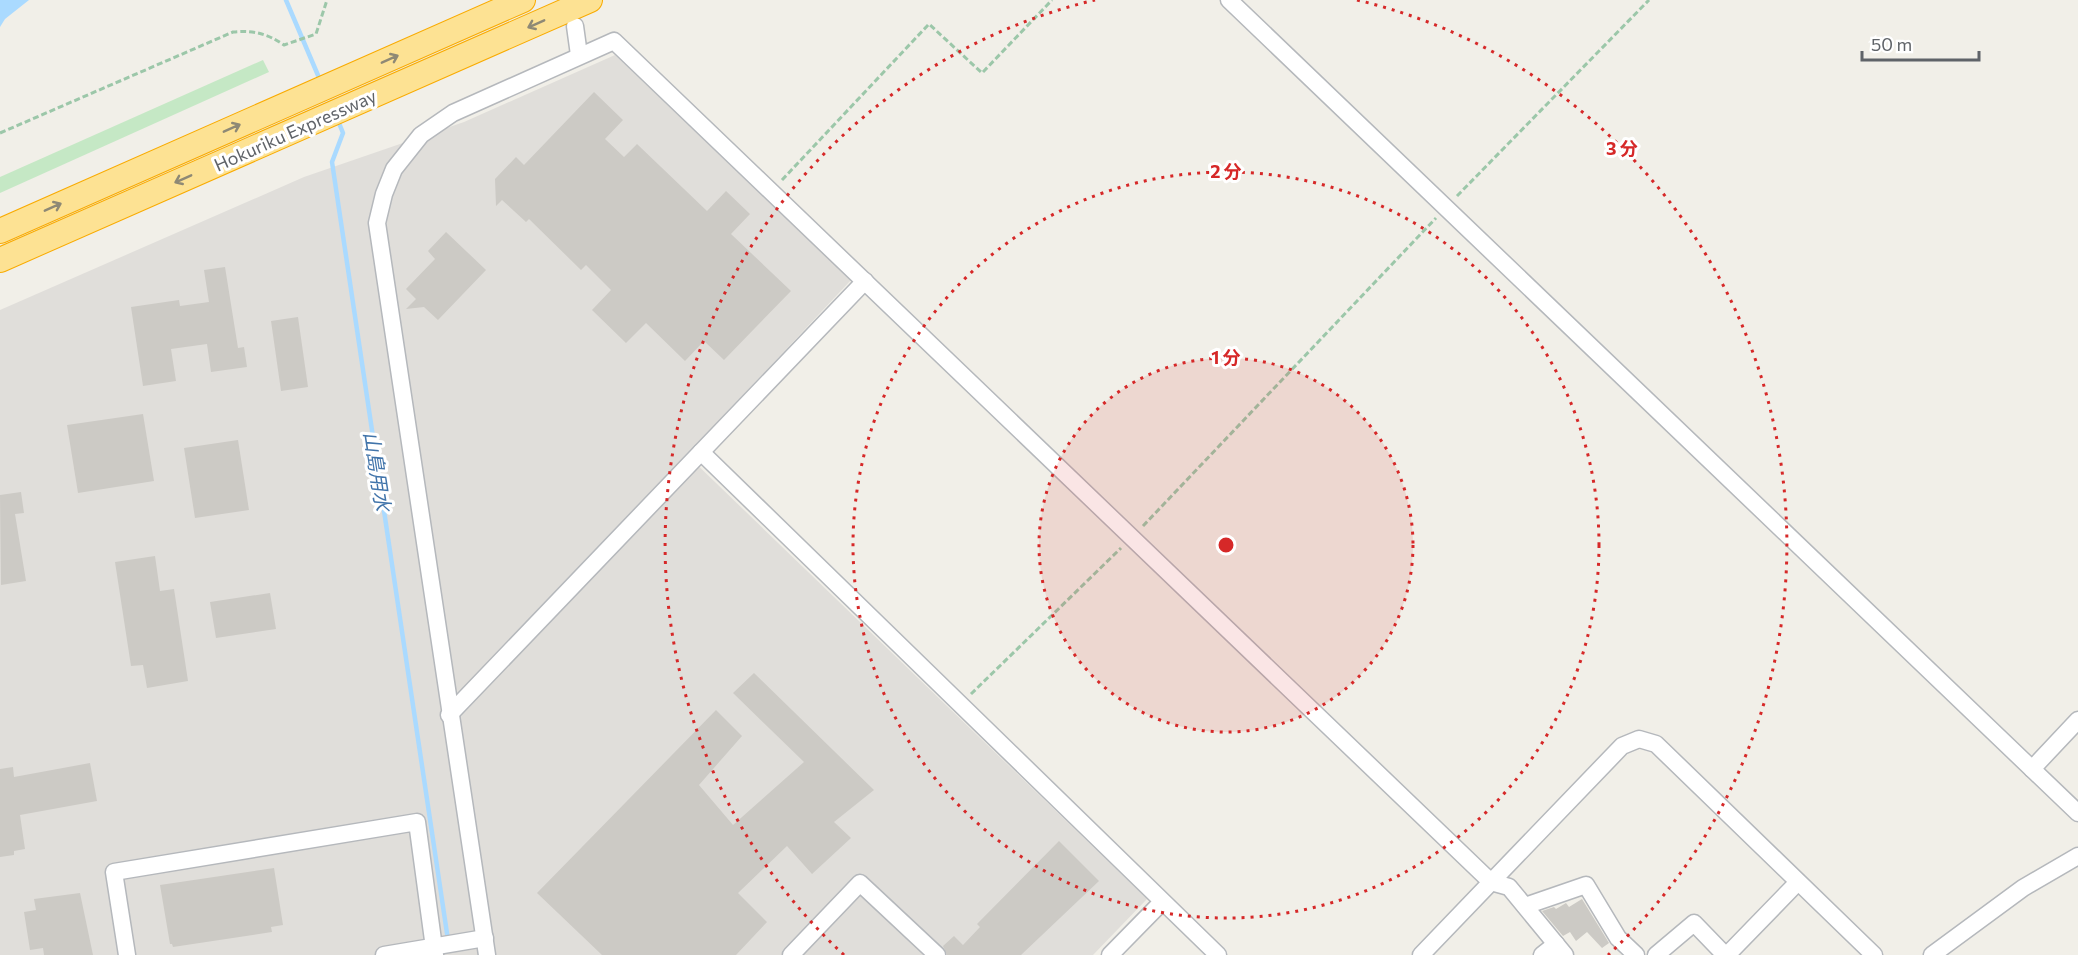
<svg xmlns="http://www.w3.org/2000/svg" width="2078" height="955" font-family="Commissioner,'Noto Sans JP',sans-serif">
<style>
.industrial{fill:#e0deda}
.green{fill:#c5e8c5}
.water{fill:#aadaff}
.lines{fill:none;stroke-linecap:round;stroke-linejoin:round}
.stream{stroke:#aadaff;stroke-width:4.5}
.building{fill:#cccac5}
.minor-casing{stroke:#b5b8bc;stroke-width:19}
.highway-casing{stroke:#f9ab00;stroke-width:26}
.path{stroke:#9cc7a9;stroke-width:3;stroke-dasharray:6 3;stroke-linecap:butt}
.minor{stroke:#fff;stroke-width:16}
.highway{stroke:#fde293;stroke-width:24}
.oneway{stroke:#8e8975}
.ring{fill:none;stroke:#d62828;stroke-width:3;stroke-dasharray:3 6}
.labels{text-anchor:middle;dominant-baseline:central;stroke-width:6;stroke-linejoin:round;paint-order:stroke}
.street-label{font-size:18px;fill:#5f6368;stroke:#fff}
.water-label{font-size:20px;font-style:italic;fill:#4174aa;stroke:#fff}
.centre{fill:#d62828;stroke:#fff;stroke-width:3}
.ring-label{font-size:18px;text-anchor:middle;font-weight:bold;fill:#d62828;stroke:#fff;stroke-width:6;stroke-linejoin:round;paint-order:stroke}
</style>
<rect width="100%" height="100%" fill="#f1efe8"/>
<!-- industrial -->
<path class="industrial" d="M615,55L851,280L687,455L1147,899L1093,955H0V310L304,177L464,122Z"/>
<!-- green -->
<path class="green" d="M263,60L269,72L0,193V177Z"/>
<!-- water -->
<path class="water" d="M0,0H29L5,19L0,27Z"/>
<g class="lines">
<!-- stream -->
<g class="stream">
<path d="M286,0L320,80"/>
<path d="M337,118L343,133L332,162L448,940"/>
</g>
</g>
<!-- building -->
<g class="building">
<path d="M594,92L623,120L605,139L624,157L637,144L707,211L726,191L750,214L731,234L791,291L724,360L704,341L685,361L646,323L626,343L592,310L611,290L586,265L581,270L529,219L526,222L502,200L496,206L495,179L516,157L524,165Z"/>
<path d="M446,232L486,270L438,320L424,307L406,309L416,299L406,289L435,259L428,251Z"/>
<path d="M225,267L238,348L244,347L247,367L211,372L207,344L171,349L176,381L143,386L131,307L179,300L180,306L209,302L204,270Z"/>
<path d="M298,317L308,387L281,391L271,321Z"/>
<path d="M143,414L154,481L78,493L67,425Z"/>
<path d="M238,440L249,510L195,518L184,448Z"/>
<path d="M21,492L24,513L15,514L26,581L1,585L0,495Z"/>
<path d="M155,556L160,591L174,589L188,681L147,688L143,665L131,666L115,562Z"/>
<path d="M270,593L276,629L216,638L210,602Z"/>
<path d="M754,673L874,790L834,822L851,838L812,874L787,846L738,893L767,922L736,955H602L537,893L716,710L742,736L699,785L733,825L804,762L733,693Z"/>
<path d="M90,763L97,801L20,815L25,849L14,851V855L0,857V769L13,767L14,777Z"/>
<path d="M1059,841L1099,881L1021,955H947L943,946L954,936L963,945L980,927L977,924Z"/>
<path d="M274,868L283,925L271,927L272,932L173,947L172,944H170L160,885Z"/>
<path d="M80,893L93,955H44L43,948L30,950L24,912L36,910L34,899Z"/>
<path d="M1582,899L1609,943L1602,948L1587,932L1576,941L1570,932L1563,936L1542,911L1554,907L1556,909L1566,903L1569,907Z"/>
</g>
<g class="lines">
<defs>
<g id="minor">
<path d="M1229,0L2078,813"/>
<path d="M575,26L579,55"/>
<path d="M701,452L1218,955"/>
<path d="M449,715L865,281"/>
<path d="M2032,769L2078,720"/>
<path d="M1525,906L1586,885L1618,938L1636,955"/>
<path d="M127,955L114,872L417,822L435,955"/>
<path d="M384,955L485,938"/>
<path d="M487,955L377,223L384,194L394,169L421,135L453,113L614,41L1491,882L1509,887L1565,955"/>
<path d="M791,955L860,883L937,955"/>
<path d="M1110,955L1162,902"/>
<path d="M1421,955L1622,746L1639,739L1656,744L1874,955"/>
<path d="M1542,955L1556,944"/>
<path d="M1656,955L1694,923L1725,955"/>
<path d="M1727,955L1798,882"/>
<path d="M1932,955L2023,888L2078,856"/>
</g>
<g id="highway">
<path d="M0,231L523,0"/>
<path d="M0,260L590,0"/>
</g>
</defs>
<!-- minor casing -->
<use href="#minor" class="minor-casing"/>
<!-- highway casing -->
<use href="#highway" class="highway-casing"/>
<!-- path -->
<g class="path">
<path d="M0,133L233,32C254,30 268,34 284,45L316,34L327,0"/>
<path d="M782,180L929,24L982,73L1052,0"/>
<path d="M1457,196L1649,0"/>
<path d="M1143,526L1436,218"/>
<path d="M971,694L1121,548"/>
</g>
<!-- minor -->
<use href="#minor" class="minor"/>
<!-- highway -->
<use href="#highway" class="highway"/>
</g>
<!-- one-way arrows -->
<defs><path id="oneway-shaft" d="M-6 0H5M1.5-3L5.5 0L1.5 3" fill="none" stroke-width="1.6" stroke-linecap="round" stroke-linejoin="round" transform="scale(1.5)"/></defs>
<g class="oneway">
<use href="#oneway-shaft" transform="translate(536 24) rotate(156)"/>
<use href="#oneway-shaft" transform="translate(390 59) rotate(-24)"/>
<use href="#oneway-shaft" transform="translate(232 128) rotate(-24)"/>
<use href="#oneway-shaft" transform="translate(183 179) rotate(156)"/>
<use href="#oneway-shaft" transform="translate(53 207) rotate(-24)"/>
</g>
<!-- distance rings -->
<circle cx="1226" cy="545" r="187" fill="#d62828" fill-opacity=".12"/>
<g class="ring">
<circle cx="1226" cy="545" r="187"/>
<circle cx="1226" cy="545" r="373"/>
<path d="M844 955A560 560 0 0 1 1095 0M1357 0A560 560 0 0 1 1608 955"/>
</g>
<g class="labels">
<!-- street labels -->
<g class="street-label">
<text transform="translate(295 130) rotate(-24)">Hokuriku Expressway</text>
</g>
<!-- water labels -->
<g class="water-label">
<text transform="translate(378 471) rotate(81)">山島用水</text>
</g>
</g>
<circle cx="1226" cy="545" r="9" class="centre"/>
<g class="ring-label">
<text x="1622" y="155">3 分</text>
<text x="1226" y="178">2 分</text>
<text x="1226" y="364">1 分</text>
</g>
<!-- scale -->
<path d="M1862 51v9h117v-9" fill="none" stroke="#5f6368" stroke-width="3"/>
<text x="1871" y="51" font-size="18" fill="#5f6368" stroke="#ffffff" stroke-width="4.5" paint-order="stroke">50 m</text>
</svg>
